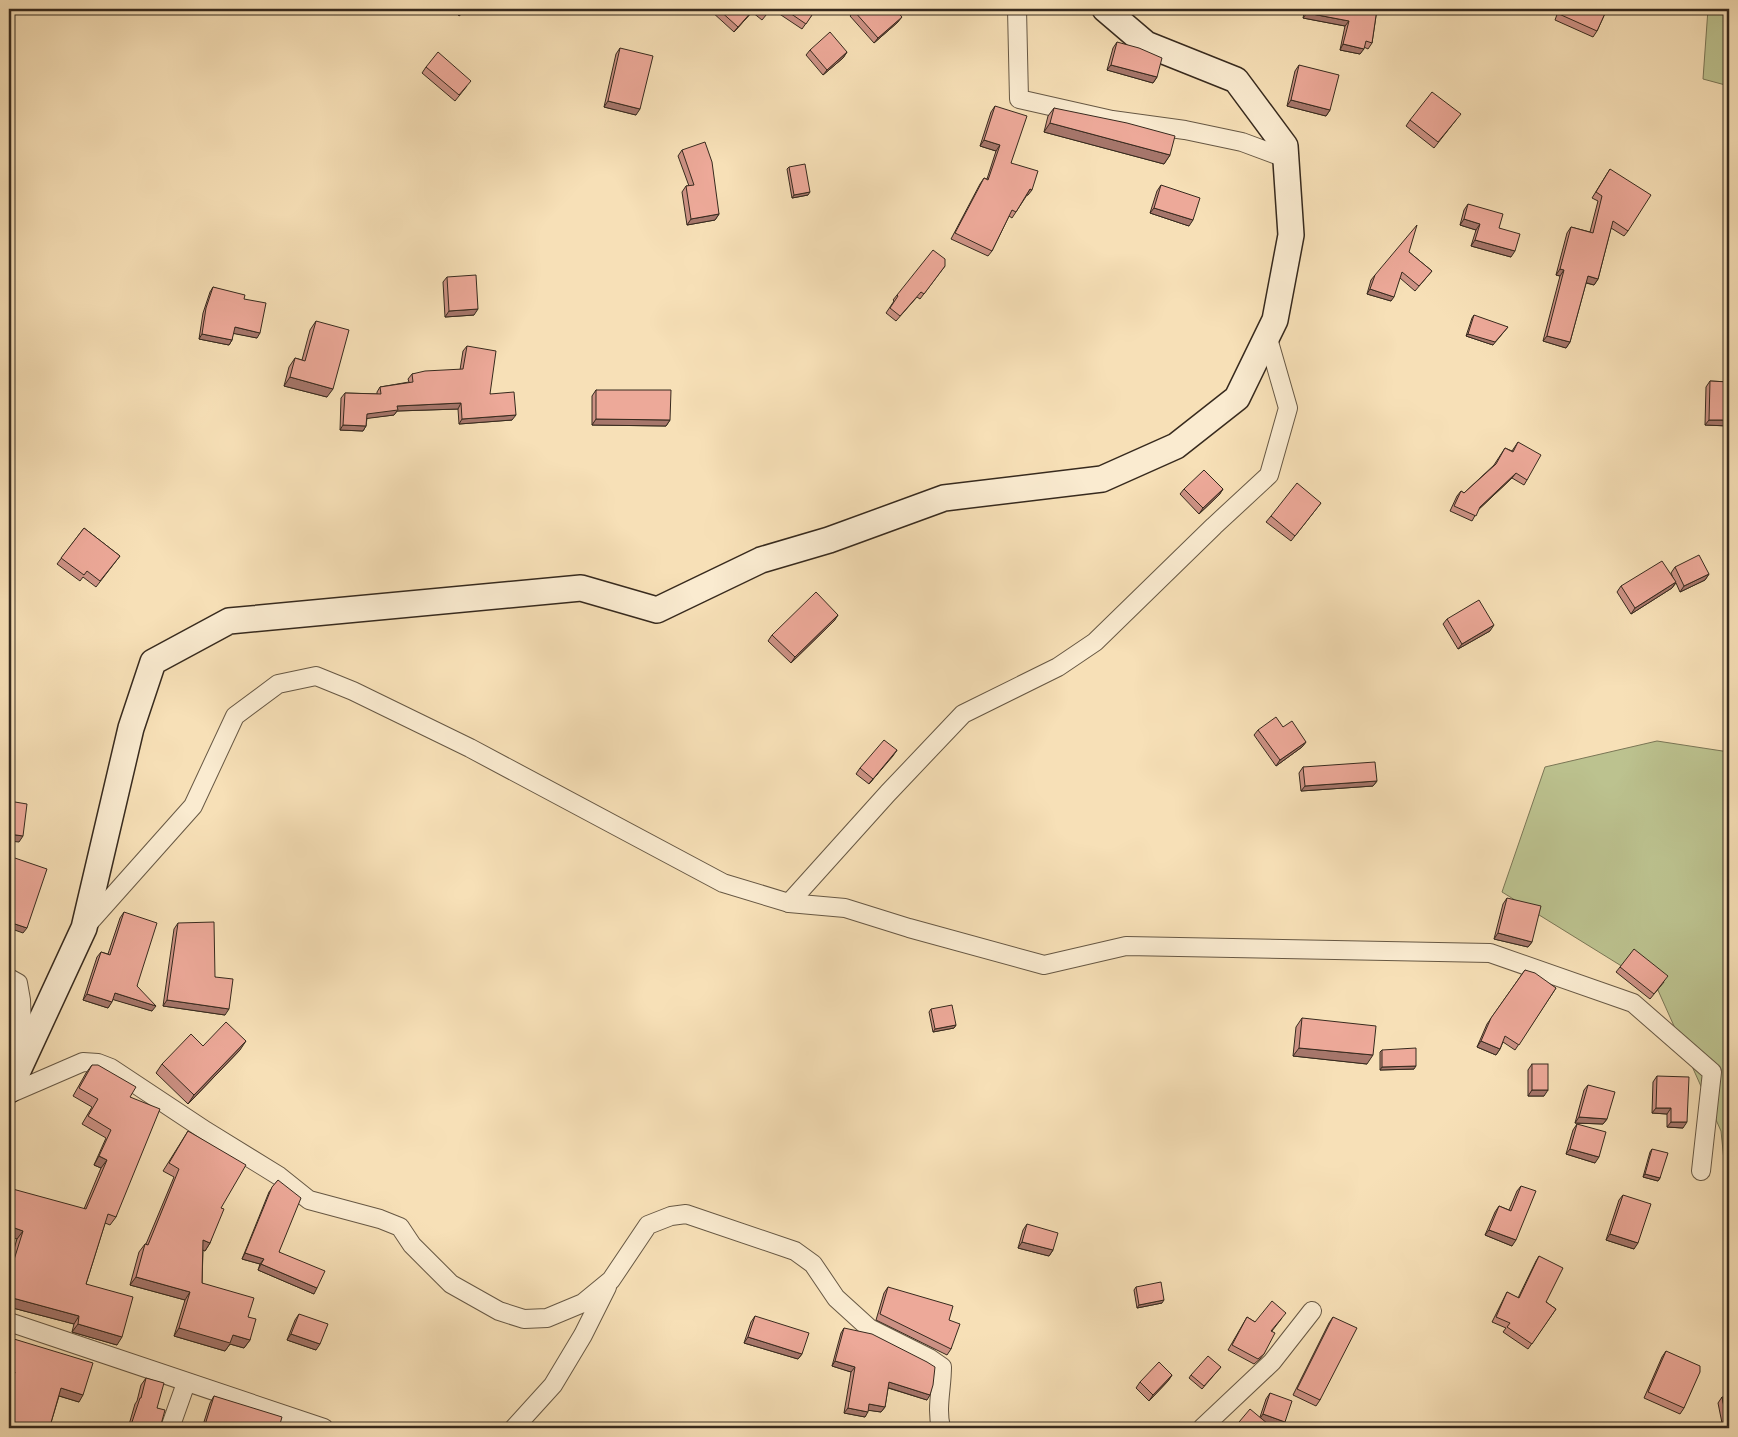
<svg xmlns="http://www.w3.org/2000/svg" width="1738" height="1437" font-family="'IM FELL Great Primer',serif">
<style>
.green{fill:#bcc28f;stroke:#7a7656}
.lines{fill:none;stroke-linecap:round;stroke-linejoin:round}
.minor-casing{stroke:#675844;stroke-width:20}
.secondary-casing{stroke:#372a1e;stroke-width:28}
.minor{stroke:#faebd0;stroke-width:18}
.secondary{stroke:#faebd0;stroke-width:25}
.wall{fill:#cc9184;stroke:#372a1e}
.shaded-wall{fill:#a6766b;stroke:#372a1e}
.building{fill:#eda999;stroke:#372a1e}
</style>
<rect width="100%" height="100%" fill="#f7e0b7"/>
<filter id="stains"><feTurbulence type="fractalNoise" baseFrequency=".004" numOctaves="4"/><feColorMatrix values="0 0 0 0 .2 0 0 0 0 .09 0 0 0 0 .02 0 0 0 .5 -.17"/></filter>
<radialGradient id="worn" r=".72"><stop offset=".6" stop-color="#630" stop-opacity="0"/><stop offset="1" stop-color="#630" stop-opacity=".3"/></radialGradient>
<!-- green -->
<g class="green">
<path d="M1708,9H1729V86L1703,79Z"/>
<path d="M1657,741L1729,752V1210L1721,1131L1657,988L1502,892L1545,767Z"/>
</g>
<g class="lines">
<defs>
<g id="minor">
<path d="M1017,9L1019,99L1112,120L1185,130L1242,142L1285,158"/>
<path d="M789,903L888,793L963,714L1058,667L1095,642L1214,526L1269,475L1288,408L1267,335"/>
<path d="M87,925L193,806L235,716L278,684L316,676L353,691L470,748L723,883L789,903L845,908L909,928L1044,965L1126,946L1490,953L1633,1003L1712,1072L1701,1171"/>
<path d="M9,978L18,983L21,1000L23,1055"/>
<path d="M9,1094L83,1062L98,1063L111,1068L206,1131L279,1176L309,1200L380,1219L400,1227L412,1245L451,1284L499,1311L524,1319L547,1318L583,1303L611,1280L648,1225L671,1216L686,1214L795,1251L813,1264L836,1298L869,1328L929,1358L942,1367C942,1388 936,1408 941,1428"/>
<path d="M9,1322L324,1428"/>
<path d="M170,1428L186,1383"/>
<path d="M514,1428L553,1385L583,1335L607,1287"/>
<path d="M1202,1428L1272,1362L1312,1311"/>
</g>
<path id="secondary" d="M9,1090L84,928L131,728L153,662L229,621L581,588L657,610L761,560L829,540L944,498L1102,479L1176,446L1237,398L1275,320L1291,235L1285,146L1236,80L1146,44L1105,9"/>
</defs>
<!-- minor casing -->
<use href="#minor" class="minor-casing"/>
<!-- secondary casing -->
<use href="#secondary" class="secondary-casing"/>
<!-- minor -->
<use href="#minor" class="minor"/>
<!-- secondary -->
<use href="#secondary" class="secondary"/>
</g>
<!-- wall -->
<g class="wall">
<path d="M452,9H467L459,16Z"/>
<path d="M713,9H771L762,20L752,12L734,32L711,11Z"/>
<path d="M772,9H816L802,29Z"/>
<path d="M1305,9H1377L1372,43L1368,49L1364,47L1360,54L1340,50L1345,26L1303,18Z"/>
<path d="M1559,9H1607L1597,31L1593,37L1555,20Z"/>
<path d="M854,11L898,22L874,43L850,16Z"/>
<path d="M1117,42L1157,77L1153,83L1107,70L1113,48Z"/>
<path d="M620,48L636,115L604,107L616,54Z"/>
<path d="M810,50L847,52L843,58L823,75L806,55Z"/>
<path d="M1299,65L1330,110L1326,116L1287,106L1295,71Z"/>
<path d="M426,67L467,86L455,101L422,73Z"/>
<path d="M995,106L1011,163L1028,195H1027L1012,218L1009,216L992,251L988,256L951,239L980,184L984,178L987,179L996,151L980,146L991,112Z"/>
<path d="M1054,108L1170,155L1164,164L1044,132L1048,116Z"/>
<path d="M1410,120H1456L1434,148L1406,126Z"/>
<path d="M682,150L719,214L715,220L687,225L682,192L686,186H689L678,156Z"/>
<path d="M789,167L808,195L792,198L787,169Z"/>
<path d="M1610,169L1628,231L1624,236L1611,228L1598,279L1594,285L1586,283L1570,342L1566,348L1543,341L1560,276L1556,275L1567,233L1571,227L1590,232L1598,201L1592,198Z"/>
<path d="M1161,185L1189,226L1150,213L1157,191Z"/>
<path d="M1468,204L1511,257L1471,246L1476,230L1460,225L1464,210Z"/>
<path d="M1409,252L1432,271L1415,291L1400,278L1391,301L1367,294L1371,280L1375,275Z"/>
<path d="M945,266L920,299L917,297L896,321L886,313L894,301L893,300L897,295Z"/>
<path d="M447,277L474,315L445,317L443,282Z"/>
<path d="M213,287L244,299L257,338L233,333L232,340L229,345L199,339L203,313L210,292Z"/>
<path d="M1474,315L1493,345L1466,336L1472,318Z"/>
<path d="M316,321L327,397L284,386L289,367L295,358L302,360L310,330Z"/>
<path d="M467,346L490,394L512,420L459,424L458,409L397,411L394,415L367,418L366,426L363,431L340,430L341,398L345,393L377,394V392L380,387L409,382L408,379L412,374L460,370L463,351Z"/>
<path d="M1710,381L1729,382V426L1705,425L1706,387Z"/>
<path d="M596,390L670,420L666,426L592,425V396Z"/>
<path d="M1518,442L1527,480L1524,485L1512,478L1478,510L1472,521L1450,511L1457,496L1461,491L1464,493L1494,465L1505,448L1512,451Z"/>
<path d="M1184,489H1223L1219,495L1199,514L1180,494Z"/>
<path d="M1321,503L1291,541L1266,522L1271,516Z"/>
<path d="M84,528L120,556L96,587L83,577L80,581L57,564Z"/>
<path d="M1675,567L1709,574L1705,580L1680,592L1676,583L1672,588L1631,614L1617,592L1621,586L1674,580L1671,573Z"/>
<path d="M838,615L834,621L791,663L768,641L772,635Z"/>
<path d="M1447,619L1490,631L1458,649L1443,624Z"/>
<path d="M1283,727L1306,742L1302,747L1276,766L1254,735L1258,730Z"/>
<path d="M897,750L869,784L856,774L860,768Z"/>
<path d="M1303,767L1377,781L1373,786L1301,791L1299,773Z"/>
<path d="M1507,898L1532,942L1528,947L1494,939L1503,904Z"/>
<path d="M124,912L137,986L152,1011L113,999L108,1008L83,1000L97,957L101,952L108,954L120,918Z"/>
<path d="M178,923L215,977L225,1015L163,1006L174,929Z"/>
<path d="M1620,967L1664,982L1650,999L1616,972Z"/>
<path d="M1525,970L1556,988L1515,1050L1503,1042L1500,1049L1496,1055L1477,1047L1487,1024Z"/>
<path d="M931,1009L956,1025L954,1028L933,1032L929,1012Z"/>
<path d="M1302,1018L1367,1064L1293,1056L1296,1027Z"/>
<path d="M203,1046L240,1050L188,1104L156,1073L162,1064Z"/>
<path d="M1382,1050L1414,1069L1380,1070V1052Z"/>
<path d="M1532,1064L1544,1096H1528V1070Z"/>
<path d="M92,1065L130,1097L116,1217L110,1225L105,1223L86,1284L117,1345L72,1332L74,1324L9,1307V1262H10L17,1239L9,1236L84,1209L101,1168L94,1165L106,1138L82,1124L92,1107L73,1096L86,1073Z"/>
<path d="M1657,1076L1683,1128L1667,1127V1114L1652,1113L1653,1082Z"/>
<path d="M1588,1085L1607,1119L1603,1124L1575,1123L1584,1090Z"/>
<path d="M1577,1124L1595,1163L1566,1154L1573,1130Z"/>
<path d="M188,1131L221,1208L210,1243L205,1251L203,1250L202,1283L248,1317L250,1340L244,1348L230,1344L225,1351L174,1336L185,1300L130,1285L139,1252L145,1244H146L174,1177L163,1171Z"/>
<path d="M1652,1149L1660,1178L1658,1181L1643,1177L1650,1152Z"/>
<path d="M278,1180L279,1252L314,1294L258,1270L260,1264L242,1259L269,1192Z"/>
<path d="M1521,1186L1512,1246L1485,1235L1495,1212L1499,1206L1509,1210L1517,1191Z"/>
<path d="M1623,1195L1634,1249L1606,1240L1619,1200Z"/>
<path d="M1027,1224L1053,1250L1049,1256L1018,1248L1023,1230Z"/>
<path d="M1539,1256L1546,1302L1556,1309L1528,1349L1503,1332L1506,1328L1492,1322L1507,1292L1518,1298L1536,1261Z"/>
<path d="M888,1287L949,1320L951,1349L947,1355L876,1320L884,1293Z"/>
<path d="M1136,1287L1162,1303L1137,1308L1134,1290Z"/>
<path d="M299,1314L316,1350L287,1340L295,1320Z"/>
<path d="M755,1316L802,1354L798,1359L744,1343L751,1322Z"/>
<path d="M1247,1317L1255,1322L1282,1318L1272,1331L1264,1354L1260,1359L1254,1364L1228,1350Z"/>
<path d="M1333,1317L1320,1400L1316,1406L1293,1395L1329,1323Z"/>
<path d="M844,1328L927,1400L888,1388L885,1407L881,1412L868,1410L865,1417L844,1413L851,1372L832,1366L841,1333Z"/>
<path d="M14,1339L79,1402L59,1396L50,1426L9,1428V1383L10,1379L9,1378V1346Z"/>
<path d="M1666,1351L1684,1408L1680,1414L1644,1398L1662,1357Z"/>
<path d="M1221,1367L1202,1389L1189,1378L1191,1375Z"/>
<path d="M1172,1375L1168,1381L1149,1401L1136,1388L1140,1382Z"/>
<path d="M146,1378L157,1408L160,1428H128L135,1404L137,1401L141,1385Z"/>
<path d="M1270,1393L1281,1428L1266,1422L1268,1424L1265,1428H1234L1260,1417L1266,1399Z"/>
<path d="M214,1396L280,1424L294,1428H202L210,1403Z"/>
<path d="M1722,1397L1729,1428H1723L1718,1403Z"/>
</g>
<!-- shaded-wall -->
<g class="shaded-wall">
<path d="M465,9H467L459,16L463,11Z"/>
<path d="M754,9L752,12L734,32L738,27Z"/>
<path d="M1307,13L1349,21L1345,26L1303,18Z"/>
<path d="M902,17L898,22L874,43L878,38Z"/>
<path d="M1343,44L1364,49L1360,54L1340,50Z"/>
<path d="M847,52L843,58L823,75L827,70Z"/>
<path d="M1111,65L1157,77L1153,83L1107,70Z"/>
<path d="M1291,100L1330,110L1326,116L1287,106Z"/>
<path d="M608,101L640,109L636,115L604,107Z"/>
<path d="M1050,123L1170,155L1164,164L1044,132Z"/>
<path d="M984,140L1000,145L996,151L980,146Z"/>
<path d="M1030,189L1032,190L1028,195H1026Z"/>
<path d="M810,192L808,195L792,198L794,195Z"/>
<path d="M1154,208L1193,220L1189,226L1150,213Z"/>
<path d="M719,214L715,220L687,225L691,219Z"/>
<path d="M1464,219L1480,224L1476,230L1460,225Z"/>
<path d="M1475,240L1515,251L1511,257L1471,246Z"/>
<path d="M1560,269L1564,270L1560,276L1556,275Z"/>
<path d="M1588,276L1598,279L1594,285L1584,282Z"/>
<path d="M1370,289L1394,297L1391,301L1367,294Z"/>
<path d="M478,309L474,315L445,317L449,311Z"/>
<path d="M235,327L260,333L257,338L231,333Z"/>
<path d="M1508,327L1493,345L1466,336L1468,334Z"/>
<path d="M202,334L232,340L229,345L199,339Z"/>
<path d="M1547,336L1570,342L1566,348L1543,341Z"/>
<path d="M290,377L333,389L327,397L284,386Z"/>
<path d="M461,403L458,409L397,411L394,415L363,419L367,414L397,406Z"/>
<path d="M516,415L512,420L459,424L462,419Z"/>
<path d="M596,419L670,420L666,426L592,425Z"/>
<path d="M1709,420H1729V426L1705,425Z"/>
<path d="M343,425L366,426L363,431L340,430Z"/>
<path d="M1516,473L1512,478L1476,512L1480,507Z"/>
<path d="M1223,489L1219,495L1199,514L1203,508Z"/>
<path d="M1709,574L1705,580L1680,592L1684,586Z"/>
<path d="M1676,582L1672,588L1631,614L1635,608Z"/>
<path d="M838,615L834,621L791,663L795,657Z"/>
<path d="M1494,625L1490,631L1458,649L1462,644Z"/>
<path d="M1306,742L1302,747L1276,766L1280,760Z"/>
<path d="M897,750L893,756L869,784L873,779Z"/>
<path d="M1377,781L1373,786L1301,791L1305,786Z"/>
<path d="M9,834L23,836L19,842L9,841Z"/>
<path d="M9,922L27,928L23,933L9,928Z"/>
<path d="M1498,933L1532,942L1528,947L1494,939Z"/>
<path d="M115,993L156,1006L152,1011L111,999Z"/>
<path d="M87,994L112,1002L108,1008L83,1000Z"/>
<path d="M167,1000L229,1009L225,1015L163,1006Z"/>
<path d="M956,1025L954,1028L933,1032L935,1029Z"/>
<path d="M246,1041L240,1050L188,1104L194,1095Z"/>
<path d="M1481,1041L1500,1049L1496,1055L1477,1047Z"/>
<path d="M1299,1048L1373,1055L1367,1064L1293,1056Z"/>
<path d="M1416,1066L1414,1069L1380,1070L1382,1067Z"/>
<path d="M1532,1090H1548L1544,1096H1528Z"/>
<path d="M1656,1108H1671L1667,1114L1652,1113Z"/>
<path d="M1579,1117L1607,1119L1603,1124L1575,1123Z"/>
<path d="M1671,1122H1687L1683,1128L1667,1127Z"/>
<path d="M1570,1149L1599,1157L1595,1163L1566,1154Z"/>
<path d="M99,1156L107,1160L101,1168L94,1165Z"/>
<path d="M1645,1174L1660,1178L1658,1181L1643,1177Z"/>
<path d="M9,1226L23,1231L17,1239L9,1236Z"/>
<path d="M1489,1230L1516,1240L1512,1246L1485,1235Z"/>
<path d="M1610,1234L1638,1243L1634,1249L1606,1240Z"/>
<path d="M203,1240L210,1243L205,1251L198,1248Z"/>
<path d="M1022,1242L1053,1250L1049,1256L1018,1248Z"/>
<path d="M245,1253L264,1259L260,1264L242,1259Z"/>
<path d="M261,1264L317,1288L314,1294L258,1270Z"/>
<path d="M136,1277L190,1292L185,1300L130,1285Z"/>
<path d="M9,1297L79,1316L74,1324L9,1307Z"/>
<path d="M1164,1300L1162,1303L1137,1308L1139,1305Z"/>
<path d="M78,1324L122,1337L117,1345L72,1332Z"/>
<path d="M179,1328L233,1335L250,1340L244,1348L230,1344L225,1351L174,1336Z"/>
<path d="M291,1334L320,1344L316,1350L287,1340Z"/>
<path d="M748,1337L802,1354L798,1359L744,1343Z"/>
<path d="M835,1361L855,1367L851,1372L832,1366Z"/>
<path d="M9,1370L15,1372L10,1379L9,1378Z"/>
<path d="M1172,1375L1168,1381L1149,1401L1153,1395Z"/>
<path d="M889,1382L930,1395L927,1400L886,1387Z"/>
<path d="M61,1388L83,1395L79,1402L56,1395Z"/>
<path d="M869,1404L885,1407L881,1412L866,1410Z"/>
<path d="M848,1408L868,1412L865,1417L844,1413Z"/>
<path d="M1263,1414L1285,1422L1281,1428L1259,1420Z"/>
</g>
<!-- building -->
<g class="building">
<path d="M718,9H754L738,27Z"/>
<path d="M758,9H770L766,15Z"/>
<path d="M784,9H816L806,24Z"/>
<path d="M856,9H895L902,17L878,38L854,11Z"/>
<path d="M1307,9H1377L1372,43L1366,41L1364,49L1343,44L1349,21L1307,13Z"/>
<path d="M1561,9H1607L1597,31L1559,14Z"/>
<path d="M830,32L847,52L827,70L810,50Z"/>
<path d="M1117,42L1139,48L1162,58L1157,77L1111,65Z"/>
<path d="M620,48L653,56L640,109L608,101Z"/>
<path d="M438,52L471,81L459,95L426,67Z"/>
<path d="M1299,65L1339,75L1330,110L1291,100Z"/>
<path d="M1432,92L1461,114L1438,142L1410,120Z"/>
<path d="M995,106L1027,116L1011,163L1038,171L1032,190L1030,189L1016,212L1012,210L992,251L955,233L984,178L988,180L1000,145L984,140Z"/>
<path d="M1054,108L1127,123L1175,136L1170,155L1050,123Z"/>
<path d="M705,142L712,162L719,214L691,219L686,186L694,185L682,150Z"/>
<path d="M805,164L810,192L794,195L789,167Z"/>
<path d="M1610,169L1651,195L1628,231L1613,221L1598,279L1588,276L1570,342L1547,336L1564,270L1560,269L1571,227L1593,233L1602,196L1596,192Z"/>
<path d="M1161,185L1200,198L1193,220L1154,208Z"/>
<path d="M1468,204L1503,214L1499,228L1520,234L1515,251L1475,240L1480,224L1464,219Z"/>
<path d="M1417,225L1409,252L1432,271L1419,286L1402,272L1394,297L1370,289L1375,275Z"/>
<path d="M933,250L945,259V266L924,294L921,292L900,316L890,308L898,296L897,295Z"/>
<path d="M476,275L478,309L449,311L447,277Z"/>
<path d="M213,287L245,295L244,299L266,303L260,333L235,327L232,340L202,334L206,308Z"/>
<path d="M1474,315L1508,327L1495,342L1468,334Z"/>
<path d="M316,321L349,330L333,389L290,377L295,358L305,361Z"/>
<path d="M467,346L496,351L490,394L514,392L516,415L462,419L461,403L397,406L398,410L367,414L366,426L343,425L345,393L381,394L380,387L413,382L412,374L425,371L463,369Z"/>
<path d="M1710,381L1729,382V420H1709Z"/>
<path d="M596,390H671L670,420L596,419Z"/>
<path d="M1518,442L1541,455L1527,480L1516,473L1480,507L1476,516L1454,506L1461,491L1464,493L1496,464L1505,448L1513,452Z"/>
<path d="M1204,470L1223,489L1203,508L1184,489Z"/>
<path d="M1297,483L1321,503L1295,536L1271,516Z"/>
<path d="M84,528L120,556L100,581L87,571L84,575L61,558Z"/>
<path d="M1699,555L1709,574L1684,586L1675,567Z"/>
<path d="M1662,561L1676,582L1635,608L1621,586Z"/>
<path d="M816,592L838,615L795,657L772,635Z"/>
<path d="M1479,600L1494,625L1462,644L1447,619Z"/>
<path d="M1276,717L1283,727L1292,721L1306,742L1280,760L1258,730Z"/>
<path d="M884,740L897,750L873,779L860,768Z"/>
<path d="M9,745H14L12,782H9Z"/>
<path d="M1375,762L1377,781L1305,786L1303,767Z"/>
<path d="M9,801L27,804L23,836L9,834Z"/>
<path d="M9,856L47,869L27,928L9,922Z"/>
<path d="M1507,898L1541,906L1532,942L1498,933Z"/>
<path d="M124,912L157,923L137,986L156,1006L115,993L112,1002L87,994L101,952L110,955Z"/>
<path d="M214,922L215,977L233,979L229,1009L167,1000L178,923Z"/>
<path d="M1634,949L1668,976L1654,994L1620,967Z"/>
<path d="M1525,970L1535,973L1556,988L1519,1045L1505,1036L1500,1049L1481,1041L1491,1018Z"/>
<path d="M952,1005L956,1025L935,1029L931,1009Z"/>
<path d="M1302,1018L1376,1026L1373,1055L1299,1048Z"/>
<path d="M226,1022L246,1041L194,1095L162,1064L191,1034L203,1046Z"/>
<path d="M1416,1048V1066L1382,1067V1050Z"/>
<rect x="1532" y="1064" width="16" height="26"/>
<path d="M92,1065H98L136,1087L130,1097L160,1109L116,1217L108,1214L86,1284L133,1297L122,1337L78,1324L79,1316L9,1297V1262L13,1263L23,1231L9,1226V1188L86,1209L107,1160L99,1156L111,1130L88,1116L98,1099L79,1088Z"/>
<path d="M1657,1076L1689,1077L1687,1122H1671V1108H1656Z"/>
<path d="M1588,1085L1615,1092L1607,1119L1579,1117Z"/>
<path d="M1577,1124L1606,1132L1599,1157L1570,1149Z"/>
<path d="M188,1131L246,1165L221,1208L224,1209L210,1243L203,1240L202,1283L254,1298L248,1317L256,1319L250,1340L233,1335L230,1343L179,1328L190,1292L136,1277L145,1244L148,1245L179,1169L169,1163Z"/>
<path d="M1652,1149L1668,1153L1660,1178L1645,1174Z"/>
<path d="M278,1180L301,1198L279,1252L325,1271L317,1288L261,1264L264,1259L245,1253L272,1187Z"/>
<path d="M1521,1186L1536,1191L1516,1240L1489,1230L1499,1206L1511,1211Z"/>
<path d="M1623,1195L1651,1204L1638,1243L1610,1234Z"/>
<path d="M1027,1224L1058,1233L1053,1250L1022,1242Z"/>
<path d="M1539,1256L1563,1268L1546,1302L1556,1309L1532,1344L1507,1327L1510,1323L1496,1317L1507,1292L1519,1298Z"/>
<path d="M1161,1282L1164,1300L1139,1305L1136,1287Z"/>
<path d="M888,1287L953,1306L949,1320L960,1324L951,1349L880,1314Z"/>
<path d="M1272,1301L1286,1313L1271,1331L1275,1333L1264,1354L1258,1359L1232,1345L1247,1317L1255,1322Z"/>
<path d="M299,1314L328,1324L320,1344L291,1334Z"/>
<path d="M755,1316L809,1333L802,1354L748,1337Z"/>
<path d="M1333,1317L1357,1328L1320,1400L1297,1389Z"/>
<path d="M844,1328L872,1334L927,1362L935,1367L933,1385L930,1395L889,1382L885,1407L869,1404L868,1412L848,1408L855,1367L835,1361Z"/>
<path d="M14,1339L93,1363L83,1395L61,1388L50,1426L56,1428H9V1392L15,1372L9,1370V1358Z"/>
<path d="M1666,1351L1700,1366V1372L1684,1408L1648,1392Z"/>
<path d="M1208,1356L1221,1367L1204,1386L1191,1375Z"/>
<path d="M1159,1362L1172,1375L1153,1395L1140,1382Z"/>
<path d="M146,1378L164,1383L157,1408L165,1410L160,1428H130L140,1398H141Z"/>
<path d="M1270,1393L1292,1401L1285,1422L1263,1414Z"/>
<path d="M214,1396L282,1417L280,1424L294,1428H204Z"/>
<path d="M1729,1396V1428H1728L1722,1397Z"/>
<path d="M1250,1409L1268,1424L1265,1428H1234Z"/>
<path d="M1602,1424L1614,1428H1601Z"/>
</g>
<!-- margin -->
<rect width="1738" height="1437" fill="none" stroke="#f7e0b7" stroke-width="30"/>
<rect x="10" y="10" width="1718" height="1417" fill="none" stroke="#372a1e" stroke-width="2.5"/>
<rect x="15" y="15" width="1708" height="1407" fill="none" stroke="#372a1e"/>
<rect width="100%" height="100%" filter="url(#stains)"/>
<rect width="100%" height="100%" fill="url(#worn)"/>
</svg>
